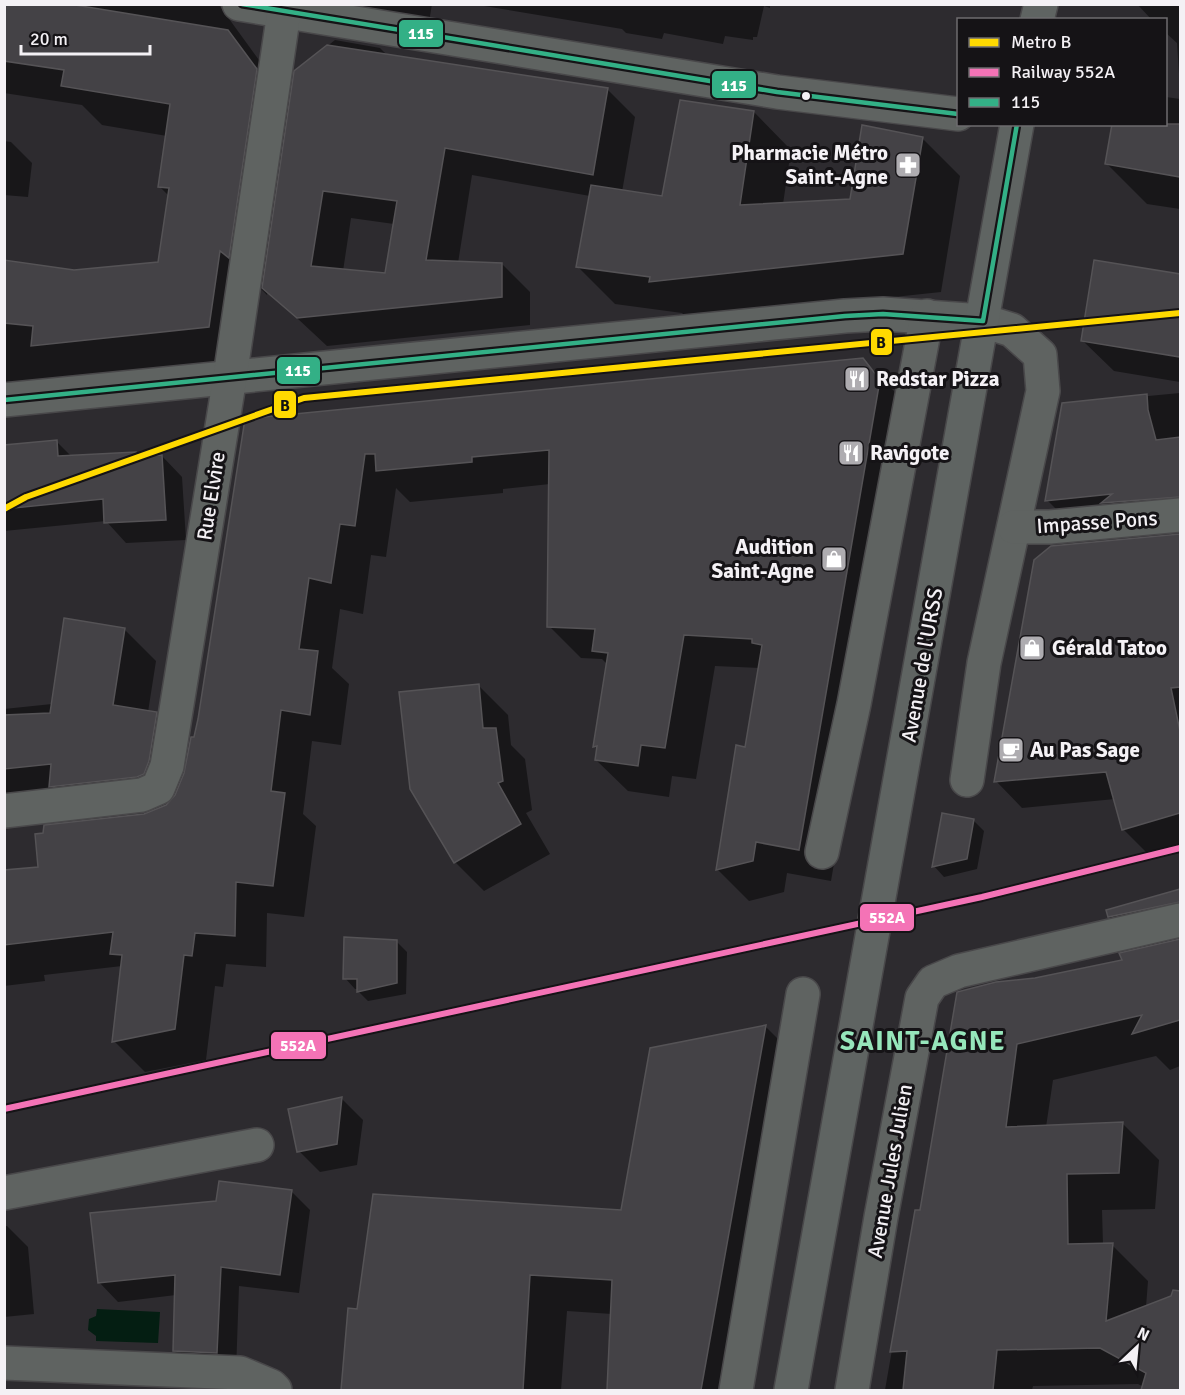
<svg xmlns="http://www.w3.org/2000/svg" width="1185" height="1395" font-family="Signika,sans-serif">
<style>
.water{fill:#041e12}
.shadow{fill:#0007;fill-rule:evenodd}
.building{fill:#444246;stroke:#555356;stroke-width:1.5;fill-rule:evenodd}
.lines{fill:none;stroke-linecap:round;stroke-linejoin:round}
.minor-casing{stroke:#49484a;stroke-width:36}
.major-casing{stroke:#49484a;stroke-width:36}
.minor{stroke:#5f6361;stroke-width:33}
.major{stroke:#5f6462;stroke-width:33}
.bus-1-casing{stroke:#151316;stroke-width:9}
.bus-1{stroke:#33b086;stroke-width:4.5}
.rail-1-casing{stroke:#151316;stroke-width:10}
.rail-1{stroke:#f473b6;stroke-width:6}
.metro-1-casing{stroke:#151316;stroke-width:10}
.metro-1{stroke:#ffd900;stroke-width:6}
.bus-dot{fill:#f4f1f5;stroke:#151316;stroke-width:2}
.labels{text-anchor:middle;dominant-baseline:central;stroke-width:6;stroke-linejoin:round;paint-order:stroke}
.poi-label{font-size:21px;font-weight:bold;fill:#f4f1f5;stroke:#151316;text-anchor:start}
.street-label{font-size:21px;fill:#f4f1f5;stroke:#151316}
.district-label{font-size:27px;font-weight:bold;letter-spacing:1.5px;fill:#96e6bb;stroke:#151316}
.line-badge{stroke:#151316;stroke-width:2}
.badge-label{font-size:16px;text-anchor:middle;font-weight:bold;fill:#fff}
.pale-badge-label{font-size:16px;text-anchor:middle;font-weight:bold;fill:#111}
</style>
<rect width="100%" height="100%" fill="#2d2b2f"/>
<!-- water -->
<path class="water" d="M97,1309L160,1312L158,1343L96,1341V1336L88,1330L89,1319L96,1316Z"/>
<!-- shadow -->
<g class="shadow">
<path d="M4,4H284L282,16L219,5L291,104L296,71L335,40L380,48L387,55L607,89L635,117L622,192L664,198L754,112L791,150L783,204L851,200L922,138L960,176L941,292L688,319L682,313L615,304L577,266L590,196L472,175L458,263L502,264L530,292V325L327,346L268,291L267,295L259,287L247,365L4,391V262L74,271L160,263L169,196L159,186L167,136L102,125L82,105L4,93ZM351,218L394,224L386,275L343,271Z"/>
<path d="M354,4H432L425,47L380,30Z"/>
<path d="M472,4H770V8L764,6L757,37H753V40L725,36L723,44L664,33L662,39L626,33L622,29Z"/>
<path d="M1137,4H1180V89L1177,43L1166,33V20H1152Z"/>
<path d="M1166,97L1180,99V209L1147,204L1106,163L1166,124Z"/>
<path d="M4,141L11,142L32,163L28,197L4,195Z"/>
<path d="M1096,262L1180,275V382L1114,371L1083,341Z"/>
<path d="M862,359L894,391L911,413L831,881L787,873L784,892L749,901L717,869L747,748L760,668L715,666L696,779L672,776L669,797L628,791L596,760L598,750L594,746L607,664L602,659L581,658L549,626L550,484L503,489V493L410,502L396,488L386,557L371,555L363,614L340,609L332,668L349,684L341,745L312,741L303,814L316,826L304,917L267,913L266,967L226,964L223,987L215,986L206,1060L145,1072L114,1041L122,966L44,975L45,981L4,986V872L39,868L156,809L82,818L4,807V709L52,704L124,629L156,661L148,712L156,714L188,745L184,777L195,739L246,420Z"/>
<path d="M1180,393V524L1073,526L1047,500L1064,404Z"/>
<path d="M56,441L72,457L135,453L140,457L162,456L182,477L186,540L126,543L106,521L4,531V447Z"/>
<path d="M1180,535V846L1149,855L1123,829L1115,799L1022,808L996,781L1052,547Z"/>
<path d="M479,686L508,715L511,745L525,759L532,810L526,813L550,854L484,891L455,862Z"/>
<path d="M973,820L984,831L977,869L944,877L934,866Z"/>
<path d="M1180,891V1066L1170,1070L1156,1056L1053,1080L1046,1127L1123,1124L1159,1160L1155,1209L1102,1210L1103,1245H1112L1148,1281L1146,1307L1173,1297L1174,1294L1180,1291V1390H1142L1144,1387L1138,1384L1033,1386L1032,1390H885L916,1212L921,1211L1035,980L1123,962L1142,949L1109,917L1108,911Z"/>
<path d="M397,942L407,952L406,994L368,1001L358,991V989H355L345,978Z"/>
<path d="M766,1027L802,1063L744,1390H608L612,1314L567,1311L561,1390H343L349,1310H358L622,1212L651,1050Z"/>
<path d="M342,1099L363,1120L357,1165L320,1172L299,1151Z"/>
<path d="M291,1191L310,1210L299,1293L239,1286L236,1372L193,1370L174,1351L176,1295L118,1302L99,1282L218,1202Z"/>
<path d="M4,1226H7L28,1247L34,1314L4,1317Z"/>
</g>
<!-- building -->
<g class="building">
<path d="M4,4H69L228,30L257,69L229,258L220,251L209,327L31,346L33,326L4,323V260L74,270L158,262L169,188L158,187L170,104L61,86L64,70L4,61Z"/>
<path d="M327,45L608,88L593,175L445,148L426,260L502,263V297L297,318L262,288L294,71ZM323,191L397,201L385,273L311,266Z"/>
<path d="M680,100L754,111L740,205L850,199L862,125L923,137L903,254L649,282L650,277L576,267L591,185L662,196Z"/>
<path d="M1112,124H1180V177L1105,164Z"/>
<path d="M1094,260L1180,274V357L1081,341Z"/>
<path d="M863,358L880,380L799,850L756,842L753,861L716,870L736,745L745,747L762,645L752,643V639L684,635L665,748L641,745L638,766L595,760L597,746L593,747L608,653L592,651L595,629L547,627L549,450L472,457V462L376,471L375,454H365L355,526L340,524L331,583L309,578L299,649L318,651L310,715L281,710L271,791L285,793L273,886L236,882L235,936L195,933L192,956L184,955L175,1029L112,1042L122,955L110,954L113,932L4,945V870L38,867L35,834L43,833L44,825L144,814L166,805L175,795L184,773L191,737H194L198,719L245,419Z"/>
<path d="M1147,394L1148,410L1156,440L1180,437V497L1101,503L1112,494L1045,501L1062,403Z"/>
<path d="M57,440L58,456L136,452V456L162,455L166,520L104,523L103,499L4,509V445Z"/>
<path d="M1180,534V687L1171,688L1180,731V813L1122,830L1106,772L994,782L1034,560L1051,546Z"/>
<path d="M64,618L125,628L113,705L157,712L149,761L144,774L137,777L49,787L51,764L4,769V715L50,713Z"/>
<path d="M479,684L483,728H496L503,781L498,783L521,824L454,863L410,789L399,692Z"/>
<path d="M942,813L974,819L967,859L932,867Z"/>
<path d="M1180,889V902L1108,917L1106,910Z"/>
<path d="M344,937L397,940V983L357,992V979H343Z"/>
<path d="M1180,939V1020L1132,1034L1142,1015L1017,1044L1006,1127L1123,1122L1119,1173L1067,1174L1068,1244L1113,1243L1106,1321L1171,1296L1173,1290L1180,1291V1390H1141L1146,1373L1100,1348L997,1350L993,1390H903L907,1351L890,1352L915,1210H920L957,992L996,982L1035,978L1122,960L1119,953Z"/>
<path d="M766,1025L701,1390H607L612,1280L530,1275L523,1390H341L348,1308L357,1309L373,1194L621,1210L650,1048Z"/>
<path d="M342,1097L337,1144L297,1152L288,1109Z"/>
<path d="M219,1181L292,1190L280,1275L221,1267L217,1353L173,1351L175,1275L98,1283L90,1213L216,1201Z"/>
</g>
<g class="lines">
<defs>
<g id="minor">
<path d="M239,4L777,92L958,114"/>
<path d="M4,400L845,316L883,314L983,321L1012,330L1040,355L1043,391L984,663L967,780"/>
<path d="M1014,527H1050L1180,515"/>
<path d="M4,811L142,795L158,788L167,766L230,377L284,12"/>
<path d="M822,852L854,704L927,316"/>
<path d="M4,1193L257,1145"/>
<path d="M4,1363L240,1373L271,1386L275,1390"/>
<path d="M736,1390L803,994"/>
<path d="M852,1390L881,1217L922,998L933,982L959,971L1180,920"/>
</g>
<g id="major">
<path d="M1037,20L1041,4"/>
<path d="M791,1390L1017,124"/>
</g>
</defs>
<!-- minor casing -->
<use href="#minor" class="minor-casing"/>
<!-- major casing -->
<use href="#major" class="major-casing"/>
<!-- minor -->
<use href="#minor" class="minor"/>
<!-- major -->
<use href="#major" class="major"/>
<defs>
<g id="bus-1">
<path d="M242,4L777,92L958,114"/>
<path d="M4,400L845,316L883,314L983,321L1017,124"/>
</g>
</defs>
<!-- bus-1 casing -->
<use href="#bus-1" class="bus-1-casing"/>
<!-- bus-1 -->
<use href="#bus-1" class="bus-1"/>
<defs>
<path id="rail-1" d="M4,1109L982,897L1180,848"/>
</defs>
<!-- rail-1 casing -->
<use href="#rail-1" class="rail-1-casing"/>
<!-- rail-1 -->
<use href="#rail-1" class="rail-1"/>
<defs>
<path id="metro-1" d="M4,509L26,497L304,398L1180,313"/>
</defs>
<!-- metro-1 casing -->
<use href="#metro-1" class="metro-1-casing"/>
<!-- metro-1 -->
<use href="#metro-1" class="metro-1"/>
</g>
<!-- icons -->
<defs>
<symbol id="pharmacy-square" viewBox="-11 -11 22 22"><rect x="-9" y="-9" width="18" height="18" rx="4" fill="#aeacb0" stroke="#151316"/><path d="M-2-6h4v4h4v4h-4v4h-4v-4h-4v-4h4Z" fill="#fff"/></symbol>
<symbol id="restaurant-square" viewBox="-11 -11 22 22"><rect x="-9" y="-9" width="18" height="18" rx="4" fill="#aeacb0" stroke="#151316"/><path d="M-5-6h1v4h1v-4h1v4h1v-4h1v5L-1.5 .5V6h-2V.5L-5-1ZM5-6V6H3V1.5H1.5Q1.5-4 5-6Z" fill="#fff"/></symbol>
<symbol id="shop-square" viewBox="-11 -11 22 22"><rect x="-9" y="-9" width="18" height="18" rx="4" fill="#aeacb0" stroke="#151316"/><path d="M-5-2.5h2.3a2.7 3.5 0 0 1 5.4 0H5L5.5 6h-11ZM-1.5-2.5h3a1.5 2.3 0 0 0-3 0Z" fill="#fff"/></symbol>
<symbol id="cafe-square" viewBox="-11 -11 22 22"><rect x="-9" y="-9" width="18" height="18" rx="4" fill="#aeacb0" stroke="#151316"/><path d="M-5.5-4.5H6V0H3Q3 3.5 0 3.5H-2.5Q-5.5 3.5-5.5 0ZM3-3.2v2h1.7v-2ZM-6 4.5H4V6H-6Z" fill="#fff"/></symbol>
</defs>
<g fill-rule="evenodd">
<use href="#pharmacy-square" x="893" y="150" width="30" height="30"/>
<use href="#restaurant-square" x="842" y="364" width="30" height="30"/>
<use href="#restaurant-square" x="836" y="438" width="30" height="30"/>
<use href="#shop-square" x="819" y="544" width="30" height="30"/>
<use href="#shop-square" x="1017" y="633" width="30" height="30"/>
<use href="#cafe-square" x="996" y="735" width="30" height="30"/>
</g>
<!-- markers -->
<circle class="bus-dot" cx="806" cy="96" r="5"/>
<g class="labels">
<!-- poi labels -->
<g class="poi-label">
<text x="888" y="153" text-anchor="end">Pharmacie Métro<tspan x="888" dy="24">Saint-Agne</tspan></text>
<text x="876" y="379">Redstar Pizza</text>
<text x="870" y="453">Ravigote</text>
<text x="814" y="547" text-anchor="end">Audition<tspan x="814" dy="24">Saint-Agne</tspan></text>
<text x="1052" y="648">Gérald Tatoo</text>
<text x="1030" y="750">Au Pas Sage</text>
</g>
<!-- street labels -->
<g class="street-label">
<text transform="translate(211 496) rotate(-81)">Rue Elvire</text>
<text transform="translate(1097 522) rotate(-4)">Impasse Pons</text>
<text transform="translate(922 665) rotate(-80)">Avenue de l'URSS</text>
<text transform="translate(890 1171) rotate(-80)">Avenue Jules Julien</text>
</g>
<!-- district labels -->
<g class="district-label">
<text x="923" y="1041">SAINT-AGNE</text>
</g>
</g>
<g class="line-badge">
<rect x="398" y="19" width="46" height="29" rx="6" fill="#33b086"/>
<rect x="711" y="70" width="46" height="29" rx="6" fill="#33b086"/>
<rect x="870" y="328" width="23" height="28" rx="6" fill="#ffd900"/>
<rect x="276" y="356" width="45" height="29" rx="6" fill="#33b086"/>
<rect x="273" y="390" width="24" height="29" rx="6" fill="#ffd900"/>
<rect x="859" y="903" width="56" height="29" rx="6" fill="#f473b6"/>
<rect x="270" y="1031" width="57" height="29" rx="6" fill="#f473b6"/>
</g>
<g class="badge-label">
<text x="421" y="39">115</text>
<text x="734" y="91">115</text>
<text x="298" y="376">115</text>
<text x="887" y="923">552A</text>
<text x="298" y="1051">552A</text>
</g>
<g class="pale-badge-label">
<text x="881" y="348">B</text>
<text x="285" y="411">B</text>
</g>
<!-- border -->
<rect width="1185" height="1395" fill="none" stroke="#f4f1f5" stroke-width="12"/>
<!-- legend -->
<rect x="957" y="18" width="210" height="108" fill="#151316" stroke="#6e6c6f" stroke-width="1.5"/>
<rect x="969" y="38" width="30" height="9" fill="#ffd900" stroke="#6e6c6f" stroke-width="1.5"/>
<text x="1011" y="48" font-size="18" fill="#f4f1f5">Metro B</text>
<rect x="969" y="68" width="30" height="9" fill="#f473b6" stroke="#6e6c6f" stroke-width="1.5"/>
<text x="1011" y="78" font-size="18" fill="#f4f1f5">Railway 552A</text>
<rect x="969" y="98" width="30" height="9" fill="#33b086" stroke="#6e6c6f" stroke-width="1.5"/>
<text x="1011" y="108" font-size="18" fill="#f4f1f5">115</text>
<!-- north arrow -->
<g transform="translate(1137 1347) rotate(26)" stroke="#151316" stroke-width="4.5" paint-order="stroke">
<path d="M0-4.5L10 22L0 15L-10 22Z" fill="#f4f1f5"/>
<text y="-9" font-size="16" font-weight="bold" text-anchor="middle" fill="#f4f1f5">N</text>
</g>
<!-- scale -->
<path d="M21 45v9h129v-9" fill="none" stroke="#f4f1f5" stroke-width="3"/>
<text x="30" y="45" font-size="18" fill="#f4f1f5" stroke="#151316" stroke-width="4.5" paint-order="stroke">20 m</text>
</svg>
